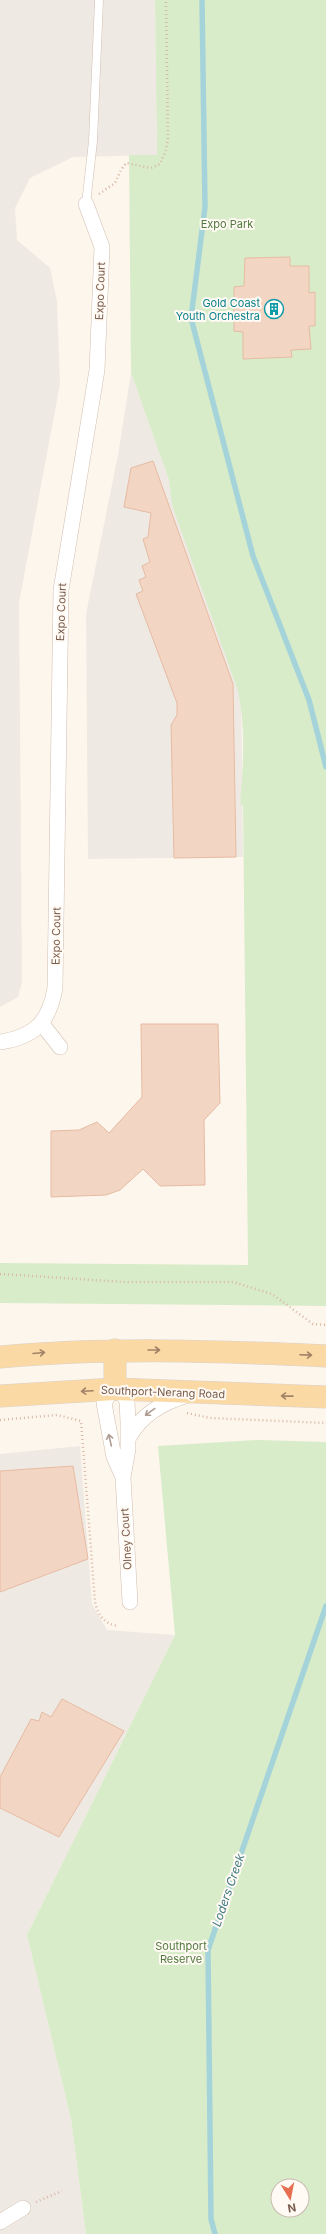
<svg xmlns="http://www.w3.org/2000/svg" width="326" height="2234" font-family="Inter,sans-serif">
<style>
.industrial{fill:#efe9e4}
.green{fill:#d8ecc9;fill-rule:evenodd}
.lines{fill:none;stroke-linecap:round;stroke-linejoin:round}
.stream{stroke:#a5d3da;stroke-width:5.5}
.building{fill:#f3d5c3;stroke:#e6bba3}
.service-casing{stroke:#d1beb0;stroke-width:9}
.minor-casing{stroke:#d1beb0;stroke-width:16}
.primary-casing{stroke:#dad1cd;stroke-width:23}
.path{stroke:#d9b8a5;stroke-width:2.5;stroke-dasharray:1 3;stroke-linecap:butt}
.service{stroke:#fff;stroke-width:8}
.minor{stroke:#fff;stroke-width:15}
.primary{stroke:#fbd9a5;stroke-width:22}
.oneway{stroke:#a18267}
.oneway2{stroke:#af9d94}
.labels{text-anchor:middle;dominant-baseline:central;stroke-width:4;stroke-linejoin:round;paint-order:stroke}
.park-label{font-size:11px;fill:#537a41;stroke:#fffaf3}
.street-label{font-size:11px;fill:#7a5c4d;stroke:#fffaf3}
.culture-label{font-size:11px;fill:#0d838f;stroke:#fffaf3;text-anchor:end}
.water-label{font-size:12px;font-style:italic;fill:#437c86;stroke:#fffaf3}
</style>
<rect width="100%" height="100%" fill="#fdf6ec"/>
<!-- industrial -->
<g class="industrial">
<path d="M0,0H155L157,155L73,157L30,178L15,208L17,240L50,268L57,301L60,384L19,603L22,982L18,997L0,1007Z"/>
<path d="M131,373L241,681L243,857L88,859L86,614L118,455Z"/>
<path d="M80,1446L92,1604L107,1630L175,1635L27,1935L71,2119L86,2234H0V1454Z"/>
</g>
<!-- green -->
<g class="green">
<path d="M155,0H326V1306L0,1303V1263L248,1265L243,806L240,804C243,767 246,728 238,691L172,505L169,480L131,373L129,155H157Z"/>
<path d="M258,1440L326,1442V2234H86L71,2119L27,1935L175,1635L158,1446ZM278,2186H302V2210H278Z"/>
</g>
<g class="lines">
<!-- stream -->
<g class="stream">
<path d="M202,0L205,207L191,318L253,556L309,700L326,767"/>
<path d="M215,2234L211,2219L208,1950L326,1606"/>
</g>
</g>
<!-- building -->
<g class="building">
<path d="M290,257V266H309V293L315,292V326H309L311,349L291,350L292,357L243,359V332L234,331V287L244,286L245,258Z"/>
<path d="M153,461L233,684L236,857L174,858L171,725L177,715V703L136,594L143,591L139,580L146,577L142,566L150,562L143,539L148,537L151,513L124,507L131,468Z"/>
<path d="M141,1024H218L220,1103L204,1120L205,1185L160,1186L143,1169L120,1190L106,1195L51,1197V1131L79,1130L97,1122L109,1133L142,1097Z"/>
<path d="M73,1466L88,1559L0,1592V1471Z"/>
<path d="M62,1699L124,1731L59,1837L0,1808V1777L31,1719L39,1721L42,1712L51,1717Z"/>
</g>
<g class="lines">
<defs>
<path id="service" d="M86,204L93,141L99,0"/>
<g id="minor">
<path d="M42,1024L60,1047"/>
<path d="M0,1042C34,1037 49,1023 55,988L61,590L97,370L102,247L86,204"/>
<path d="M129,1437C142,1414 163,1402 188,1395"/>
<path d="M123,1477L114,1457L104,1403L109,1394L115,1389L124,1396L127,1401L128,1422V1449L123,1477L130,1602"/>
<path d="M0,2222L23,2208"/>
</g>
<g id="primary">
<path d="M115,1350V1389"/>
<path d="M0,1357C109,1347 217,1351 326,1356"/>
<path d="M0,1396L115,1389L326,1397"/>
</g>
</defs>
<!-- service casing -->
<use href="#service" class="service-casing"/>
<!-- minor casing -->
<use href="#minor" class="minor-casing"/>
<!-- primary casing -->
<use href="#primary" class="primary-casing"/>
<!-- path -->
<g class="path">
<path d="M99,194L115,183L121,170L126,163L151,168L160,164L166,150L168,139L166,0"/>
<path d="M0,1274L125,1282H233L272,1294L313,1324L326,1325"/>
<path d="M187,1413L210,1418L326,1423"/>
<path d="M0,1420L57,1415L81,1421L95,1602C98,1615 104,1624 118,1626"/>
<path d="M36,2202L62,2191"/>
</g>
<!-- service -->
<use href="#service" class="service"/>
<!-- minor -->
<use href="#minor" class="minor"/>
<!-- primary -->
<use href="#primary" class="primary"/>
</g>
<!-- one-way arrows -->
<defs><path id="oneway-shaft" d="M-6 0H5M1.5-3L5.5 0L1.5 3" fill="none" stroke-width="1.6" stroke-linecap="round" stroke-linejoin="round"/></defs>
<g class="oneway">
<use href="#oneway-shaft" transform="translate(154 1350)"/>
<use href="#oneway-shaft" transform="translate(39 1353) rotate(-5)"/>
<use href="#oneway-shaft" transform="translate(306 1355) rotate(2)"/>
<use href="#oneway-shaft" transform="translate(87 1391) rotate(177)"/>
<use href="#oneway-shaft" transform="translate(287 1396) rotate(-179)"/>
</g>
<g class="oneway2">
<use href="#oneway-shaft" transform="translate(150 1412) rotate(144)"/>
<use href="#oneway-shaft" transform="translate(110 1440) rotate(-103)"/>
</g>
<!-- icons -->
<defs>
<symbol id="building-ring" viewBox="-11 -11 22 22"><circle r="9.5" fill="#fffaf3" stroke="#0f9aa8" stroke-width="1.5"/><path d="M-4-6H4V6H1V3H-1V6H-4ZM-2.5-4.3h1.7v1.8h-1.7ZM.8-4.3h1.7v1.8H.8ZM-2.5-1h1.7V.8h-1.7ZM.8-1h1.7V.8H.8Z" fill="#0f9aa8"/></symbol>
</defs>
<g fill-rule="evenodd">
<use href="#building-ring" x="263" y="298" width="22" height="22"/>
</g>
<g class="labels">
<!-- park labels -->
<g class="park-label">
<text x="227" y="224">Expo Park</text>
<text x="181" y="1946">Southport<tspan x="181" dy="13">Reserve</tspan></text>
</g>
<!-- street labels -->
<g class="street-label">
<text transform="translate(100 291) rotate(-88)">Expo Court</text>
<text transform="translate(61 612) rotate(-88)">Expo Court</text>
<text transform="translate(56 936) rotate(-89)">Expo Court</text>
<text transform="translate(163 1392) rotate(2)">Southport-Nerang Road</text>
<text transform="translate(126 1539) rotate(-93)">Olney Court</text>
</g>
<!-- culture labels -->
<g class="culture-label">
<text x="260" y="303">Gold Coast<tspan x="260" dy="13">Youth Orchestra</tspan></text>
</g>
<!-- water labels -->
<g class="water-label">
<text transform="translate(228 1890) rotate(-71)">Loders Creek</text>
</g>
</g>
<!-- north arrow -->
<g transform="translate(290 2198) rotate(170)"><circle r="19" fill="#fffaf3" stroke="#cabbb1"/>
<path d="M0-3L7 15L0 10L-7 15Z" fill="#e76f51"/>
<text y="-6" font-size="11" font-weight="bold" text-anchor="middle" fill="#7a5c4d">N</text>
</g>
</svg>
